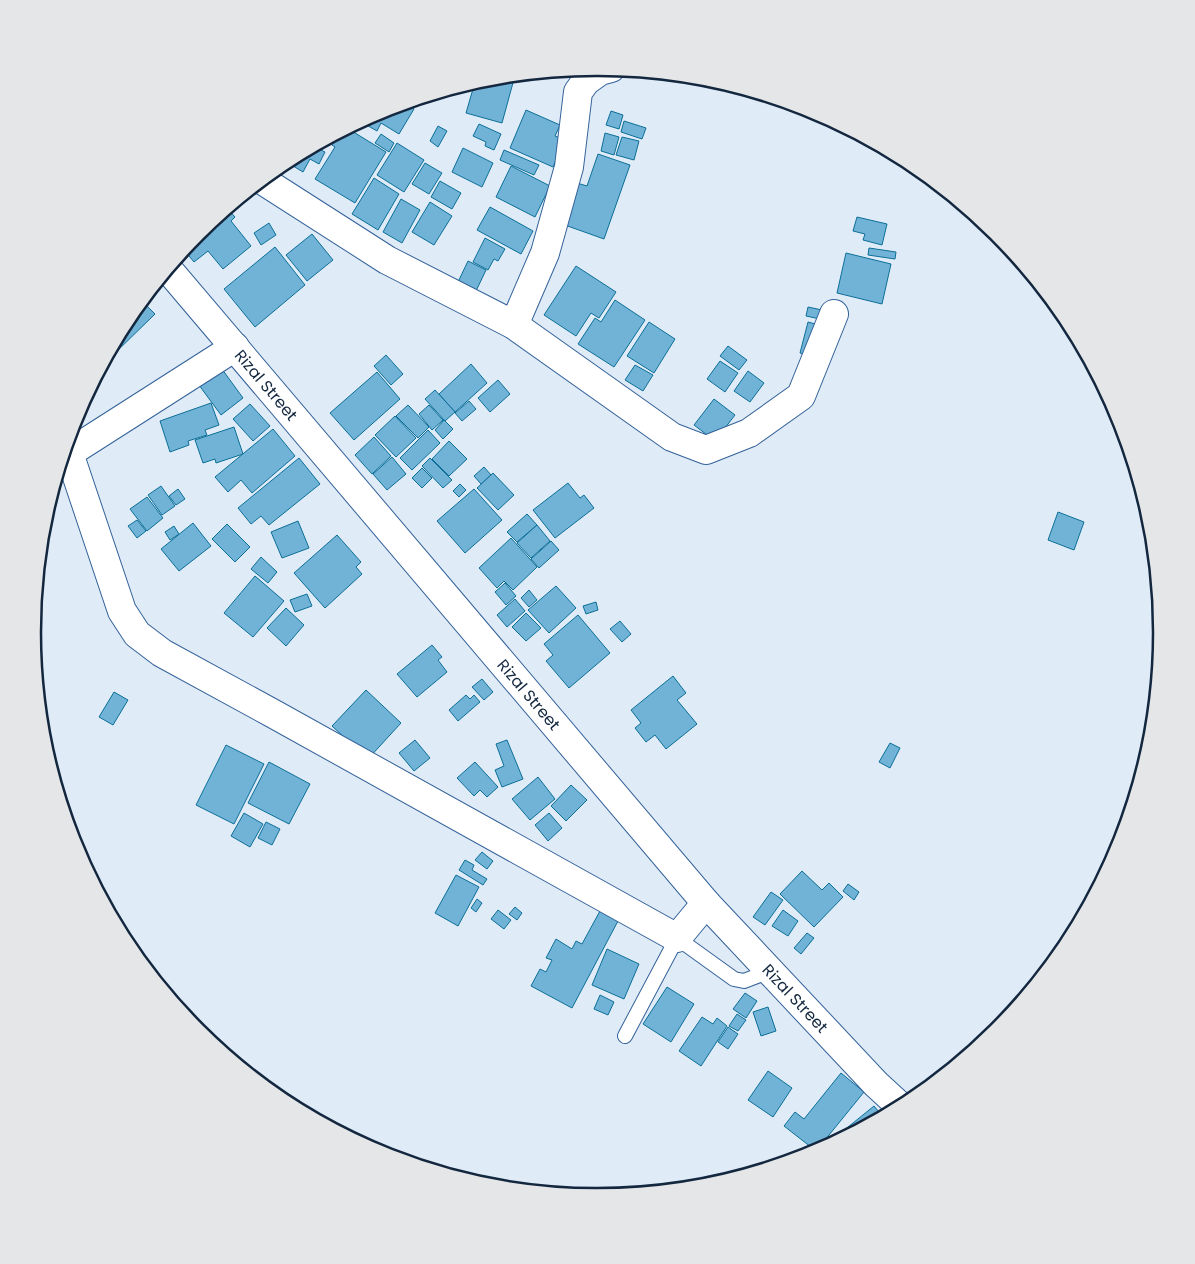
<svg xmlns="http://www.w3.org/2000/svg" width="1195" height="1264" font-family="Poppins,sans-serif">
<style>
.building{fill:#71b3d7;stroke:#0c6f97}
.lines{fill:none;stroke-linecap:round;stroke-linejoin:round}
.service-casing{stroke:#336299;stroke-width:16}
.minor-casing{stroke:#336299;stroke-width:30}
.tertiary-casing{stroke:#336299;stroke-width:30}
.service{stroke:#fff;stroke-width:14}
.minor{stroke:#fff;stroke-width:28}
.tertiary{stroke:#fff;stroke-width:28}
.labels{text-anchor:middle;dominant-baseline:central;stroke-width:4.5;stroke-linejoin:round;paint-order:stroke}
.street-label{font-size:16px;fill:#13273f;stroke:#f7f7f7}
.rim{fill:none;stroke:#13273f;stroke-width:2.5}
</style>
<rect width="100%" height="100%" fill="#e0ebf8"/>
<!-- building -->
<g class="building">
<path d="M504,76L514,79L502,123L466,113L475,82L487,84L488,78Z"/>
<path d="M404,103L414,109L399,134L381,123L377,131L363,123L365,119L382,110Z"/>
<path d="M526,110L560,125L555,136L565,140L553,167L510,148Z"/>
<path d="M611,111L623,115L619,129L606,125Z"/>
<path d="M624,121L646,128L642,139L621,132Z"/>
<path d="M479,124L501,134L494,150L485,146L486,142L473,136Z"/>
<path d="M438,126L447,131L438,147L430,141Z"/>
<path d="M347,128L386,152L355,203L315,179L335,147L332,145L339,133Z"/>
<path d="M605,133L619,137L614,155L601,151Z"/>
<path d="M381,134L394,143L389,152L375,143Z"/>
<path d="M622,137L639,141L634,160L616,155Z"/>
<path d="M397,143L424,160L404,192L377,175Z"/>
<path d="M317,145L315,147L325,152L319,164L310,159L303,172L285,161Z"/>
<path d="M463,148L493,163L482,187L452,172Z"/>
<path d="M504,150L539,165L534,175L500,160Z"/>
<path d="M598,154L630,165L604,239L562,224L577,183L587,186Z"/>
<path d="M425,163L442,173L429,194L412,184Z"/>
<path d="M511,166L550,186L535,217L496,197Z"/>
<path d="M374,178L399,194L378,230L352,214Z"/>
<path d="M440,181L461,193L452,209L431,197Z"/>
<path d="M401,199L420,210L402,243L383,232Z"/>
<path d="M430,202L452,216L434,245L412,232Z"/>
<path d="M490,207L533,231L521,254L477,230Z"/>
<path d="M227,208L235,217L231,221L251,246L223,269L208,251L194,262L184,250L198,232Z"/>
<path d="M857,217L887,224L882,245L863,240L865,234L853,231Z"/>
<path d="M269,223L276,235L261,245L254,233Z"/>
<path d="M312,234L333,260L307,281L286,255Z"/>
<path d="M485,238L505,249L498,261L494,259L488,270L473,262Z"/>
<path d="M275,247L305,285L255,327L224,289Z"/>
<path d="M869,248L896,252L895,259L868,255Z"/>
<path d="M846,253L891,264L882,304L837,293Z"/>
<path d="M468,261L486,270L476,291L458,282Z"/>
<path d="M576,266L616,292L599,318L591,313L576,336L544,315Z"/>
<path d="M615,300L645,320L614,367L578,344L595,318L601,322Z"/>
<path d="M142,301L155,314L114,354L110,351L128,318Z"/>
<path d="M808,307L822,310L820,319L806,316Z"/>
<path d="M649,322L675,339L654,373L627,356Z"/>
<path d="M808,322L819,325L811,356L800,353Z"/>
<path d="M728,346L747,360L739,370L720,356Z"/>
<path d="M386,355L403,374L391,385L374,366Z"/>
<path d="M720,361L738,373L725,392L707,379Z"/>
<path d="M471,364L487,383L455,412L439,394Z"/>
<path d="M219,365L243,398L221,415L196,381Z"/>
<path d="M635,365L653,375L643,391L625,380Z"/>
<path d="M748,371L764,383L750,402L734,391Z"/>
<path d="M377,372L400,399L354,440L330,413Z"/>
<path d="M498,380L510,394L490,412L478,398Z"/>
<path d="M435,390L455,412L445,421L425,399Z"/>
<path d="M714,399L735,415L715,441L694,425Z"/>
<path d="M469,401L476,409L462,421L455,413Z"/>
<path d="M211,403L219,425L205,430L207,435L188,441L189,445L170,452L160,421Z"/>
<path d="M250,404L270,426L253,441L233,419Z"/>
<path d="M408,405L429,427L418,438L396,416Z"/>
<path d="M429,405L443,420L432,430L419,414Z"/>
<path d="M395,416L416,438L396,457L375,435Z"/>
<path d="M444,420L453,429L443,439L435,430Z"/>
<path d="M234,427L243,454L216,463L215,459L203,463L195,440Z"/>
<path d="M273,429L295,456L252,493L241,480L228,492L215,477Z"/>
<path d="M428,430L440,443L412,470L400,458Z"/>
<path d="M374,437L391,456L372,474L355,455Z"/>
<path d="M449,441L467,459L449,476L432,459Z"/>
<path d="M392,457L406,474L387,490L373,474Z"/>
<path d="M299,458L320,484L269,525L261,516L251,524L238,508Z"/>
<path d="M430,458L452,480L443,488L422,466Z"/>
<path d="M484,467L491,475L481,484L474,476Z"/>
<path d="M422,468L432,478L422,488L412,478Z"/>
<path d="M493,473L514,495L498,510L477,488Z"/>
<path d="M568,483L580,498L584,495L594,508L555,538L533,510Z"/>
<path d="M460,484L466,490L459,497L453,491Z"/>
<path d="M161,486L175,506L162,515L148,495Z"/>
<path d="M178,489L185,499L176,505L169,496Z"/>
<path d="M474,489L502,520L465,553L437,521Z"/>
<path d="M147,497L163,518L147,531L130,509Z"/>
<path d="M1058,512L1084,522L1074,550L1048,540Z"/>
<path d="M527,514L537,525L517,542L507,532Z"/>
<path d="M137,520L146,531L137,538L128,526Z"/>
<path d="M298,521L309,548L282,558L271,532Z"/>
<path d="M193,523L211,546L179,571L161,549Z"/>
<path d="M227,524L250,547L235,562L212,539Z"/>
<path d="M537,525L550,541L531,558L517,543Z"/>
<path d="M174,526L179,534L170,540L165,532Z"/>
<path d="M337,535L361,562L356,567L362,574L325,608L294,573Z"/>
<path d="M511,538L537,567L513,590L504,581L497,588L479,568Z"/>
<path d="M551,541L559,550L539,568L531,559Z"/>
<path d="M261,557L277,572L268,583L251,569Z"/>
<path d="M255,576L284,601L253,637L224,613Z"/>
<path d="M505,583L516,596L506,605L495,592Z"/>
<path d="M556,586L576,608L549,633L528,610Z"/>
<path d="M529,590L537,600L529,607L521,598Z"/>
<path d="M307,594L312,606L295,612L290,600Z"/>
<path d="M515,599L525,611L507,627L497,615Z"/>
<path d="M596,602L598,610L586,614L583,606Z"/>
<path d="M286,608L304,625L286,646L267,628Z"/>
<path d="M526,613L541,628L526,641L512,627Z"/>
<path d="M578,615L610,653L569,688L546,661L553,655L544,644Z"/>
<path d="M620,621L631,634L622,642L610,629Z"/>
<path d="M432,645L442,657L438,660L447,672L417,697L397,674Z"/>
<path d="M673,676L686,693L677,700L697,724L666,749L655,735L646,742L635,728L641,723L631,710Z"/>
<path d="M482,679L493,692L484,700L472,687Z"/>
<path d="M366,690L401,723L368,759L332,726Z"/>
<path d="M114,692L128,700L113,725L99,717Z"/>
<path d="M466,695L470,699L474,695L480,702L458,721L449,710Z"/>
<path d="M415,740L430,758L414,771L399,753Z"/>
<path d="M507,740L523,779L502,787L495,770L504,766L496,744Z"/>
<path d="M890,743L900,748L890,768L879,762Z"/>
<path d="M226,745L264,764L234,824L196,805Z"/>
<path d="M269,762L310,784L289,824L248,803Z"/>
<path d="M475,762L498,787L487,797L480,790L474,796L457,778Z"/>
<path d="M538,777L555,799L530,820L512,799Z"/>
<path d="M571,785L587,800L566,821L551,806Z"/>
<path d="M244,813L263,824L250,847L231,836Z"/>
<path d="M549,813L562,828L548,841L535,825Z"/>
<path d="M266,822L280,829L272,845L258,838Z"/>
<path d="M482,852L493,861L487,869L475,860Z"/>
<path d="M465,860L474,865L472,870L487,879L483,885L459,870Z"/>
<path d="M802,871L822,890L829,883L843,897L814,927L780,894Z"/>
<path d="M456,875L479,887L458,926L435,913Z"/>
<path d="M848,884L859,892L854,900L843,891Z"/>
<path d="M771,892L783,900L765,925L753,917Z"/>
<path d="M477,899L482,903L476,912L471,908Z"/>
<path d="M515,907L522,913L517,920L509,914Z"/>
<path d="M498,910L511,920L504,929L491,919Z"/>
<path d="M783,910L798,921L788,936L772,926Z"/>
<path d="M600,911L618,921L572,1008L531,986L540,969L546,972L552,960L546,958L556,939L572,949L576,941L582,944Z"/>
<path d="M807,933L814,938L801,954L794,948Z"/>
<path d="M607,949L639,964L624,999L592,985Z"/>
<path d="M667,987L694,1004L671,1042L643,1024Z"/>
<path d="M745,993L757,1001L746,1018L733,1009Z"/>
<path d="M600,995L614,1002L608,1015L594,1009Z"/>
<path d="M768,1007L776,1031L761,1036L753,1012Z"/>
<path d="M737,1014L746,1020L738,1031L729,1026Z"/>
<path d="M702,1017L713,1024L717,1018L727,1026L701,1066L679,1051Z"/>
<path d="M728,1027L738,1034L728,1049L718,1042Z"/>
<path d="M768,1071L792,1088L773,1117L748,1100Z"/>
<path d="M841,1073L864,1092L816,1151L784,1126L795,1112L804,1119Z"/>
<path d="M874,1106L883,1117L834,1143L832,1140Z"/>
</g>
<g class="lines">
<defs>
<path id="service" d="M625,1036L677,938L734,979L744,981L770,971"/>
<g id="minor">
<path d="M262,180L387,260L514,325L672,437L706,450L749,433L801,396L834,314"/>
<path d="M514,325L545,253L569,167L578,92L586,81L600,71L611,68"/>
<path d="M69,453L122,611L137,634L162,653L272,713L677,938L706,903"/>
<path d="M69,453L235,347"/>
</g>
<g id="tertiary">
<path id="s1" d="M168,269L706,903L876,1084L901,1107"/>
</g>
</defs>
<!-- service casing -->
<use href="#service" class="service-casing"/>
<!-- minor casing -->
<use href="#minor" class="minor-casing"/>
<!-- tertiary casing -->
<use href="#tertiary" class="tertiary-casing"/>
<!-- service -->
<use href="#service" class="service"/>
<!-- minor -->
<use href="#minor" class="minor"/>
<!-- tertiary -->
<use href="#tertiary" class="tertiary"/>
</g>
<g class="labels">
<!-- street labels -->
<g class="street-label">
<text stroke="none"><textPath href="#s1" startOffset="152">Rizal Street</textPath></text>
<text stroke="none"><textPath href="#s1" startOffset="558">Rizal Street</textPath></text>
<text stroke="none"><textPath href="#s1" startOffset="962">Rizal Street</textPath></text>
</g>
</g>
<!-- crop -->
<path d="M0 0H1195V1264H0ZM41 632a556 556 0 1 1 1112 0a556 556 0 1 1-1112 0Z" fill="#e5e6e8" fill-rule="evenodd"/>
<path class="rim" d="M41 632a556 556 0 1 1 1112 0a556 556 0 1 1-1112 0Z"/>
</svg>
